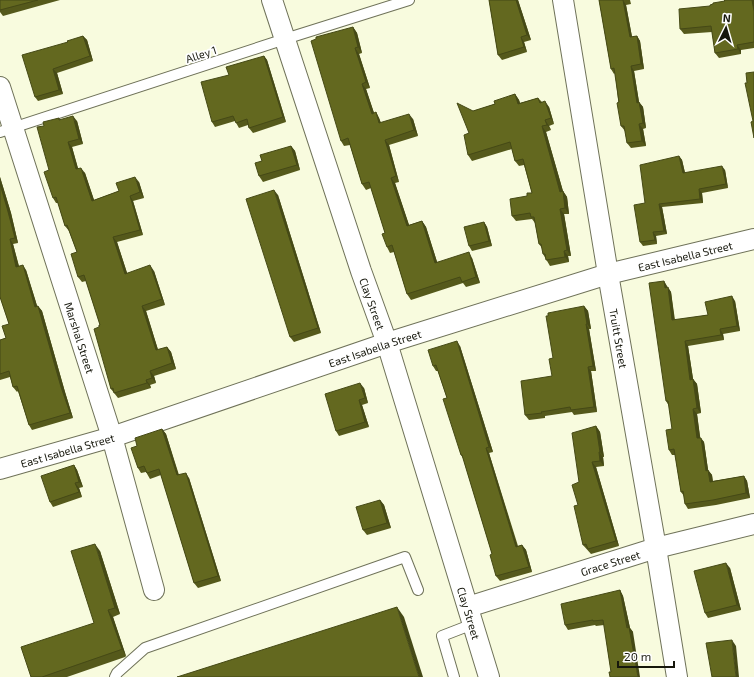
<svg xmlns="http://www.w3.org/2000/svg" width="754" height="677" font-family="'Exo 2',sans-serif">
<style>
.lines{fill:none;stroke-linecap:round;stroke-linejoin:round}
.service-casing{stroke:#6f7259;stroke-width:12}
.minor-casing{stroke:#6f7259;stroke-width:22}
.service{stroke:#fff;stroke-width:10}
.minor{stroke:#fff;stroke-width:20}
.wall{fill:#55591b}
.shaded-wall{fill:#454916}
.building{fill:#63681f;stroke:#454916}
.labels{text-anchor:middle;dominant-baseline:central;stroke-width:3.5;stroke-linejoin:round;paint-order:stroke}
.street-label{font-size:11px;fill:#16170c;stroke:#fff}
</style>
<rect width="100%" height="100%" fill="#f8fbde"/>
<g class="lines">
<defs>
<g id="service">
<path d="M0,132L285,39L409,0"/>
<path d="M115,677L117,673L145,648L405,557L418,590"/>
<path d="M454,677L442,636L473,624"/>
</g>
<g id="minor">
<path id="s1" d="M272,0L361,271L387,343L489,677"/>
<path id="s2" d="M563,0L608,274L656,548L677,677"/>
<path id="s3" d="M0,87L112,437L154,590"/>
<path id="s4" d="M0,469L112,437L387,343L608,274L754,239"/>
<path id="s5" d="M468,607L656,548L754,524"/>
</g>
</defs>
<!-- service casing -->
<use href="#service" class="service-casing"/>
<!-- minor casing -->
<use href="#minor" class="minor-casing"/>
<!-- service -->
<use href="#service" class="service"/>
<!-- minor -->
<use href="#minor" class="minor"/>
</g>
<!-- wall -->
<g class="wall">
<path d="M0,0H60L3,16L0,12Z"/>
<path d="M489,0H518L531,40L524,42L527,52L502,60L498,55Z"/>
<path d="M599,0H630L631,4L626,5L632,37L637,36L640,41L644,69L634,71L639,102L643,107L646,128L643,129L646,146L631,148L627,143L625,131L621,126L615,73L614,74L611,69Z"/>
<path d="M754,0V48L741,50V54L719,58L715,53L712,32L684,34L680,29L710,6Z"/>
<path d="M353,27L357,33L362,53L359,54L370,88L366,89L374,113L376,112L379,118L381,123L413,119L418,136L389,145L399,182L395,183L409,225L422,221L426,227L437,262L472,258L480,283L466,287L463,283L411,300L407,294L394,252L390,253L387,247L385,233L371,188L366,190L362,184L350,145L344,146L341,141Z"/>
<path d="M83,36L87,40L93,61L57,73L63,94L38,101L35,97L68,42Z"/>
<path d="M264,56L267,60L286,122L253,133L249,128L248,125L239,128L235,121L215,127L212,122L229,75Z"/>
<path d="M515,94L519,100L520,103L538,98L542,102L549,107L554,124L549,126L551,130L546,132L563,191L567,197L569,214H564L571,256H568L569,262L550,266L543,254L542,248L539,244L535,223L532,219L516,221L512,216L527,196L532,193L524,165L519,166L515,161L512,149L472,161L468,155L469,133L473,111L495,104Z"/>
<path d="M59,118L60,120L77,121L83,144L72,147L78,169L85,173L94,200L119,191L139,182L144,198L133,201L143,235L117,242L127,273L154,271L165,305L146,311L158,350L167,347L171,352L176,369L154,376L156,383L150,385L151,388L118,398L111,389L99,327L100,325L86,281L82,282L78,277L77,252L69,231L65,226L58,203H56L53,198L49,170Z"/>
<path d="M291,146L295,151L300,170L263,182L259,176L262,161Z"/>
<path d="M679,156L682,160L685,173L725,170L728,188L702,193L703,203L662,207L667,234L656,236L657,244L643,246L640,242L645,203Z"/>
<path d="M0,177L11,213L18,243L13,244L19,266L26,270L37,306H38L42,311L65,392L73,418L32,430L29,425L18,391L17,392L13,387L10,377L0,380V340L6,338L9,324L1,299H0Z"/>
<path d="M278,195L321,333L294,342L290,337Z"/>
<path d="M484,222L487,227L492,246L472,251L469,246Z"/>
<path d="M664,281L667,287L671,292L675,320L708,315L735,301L740,331L723,334L724,340L688,346L693,379L697,384L701,413L697,414L700,438L704,442L708,470L712,475L713,481L744,476L747,481L750,498L716,505L688,509L685,504L684,496L681,492L675,455H672L669,450L672,429L669,406L666,401Z"/>
<path d="M584,306L588,311L591,329H589L596,371H591L597,412L574,415L572,412L545,416V418L529,420L525,415L552,376Z"/>
<path d="M460,346L493,452L489,453L518,546L522,545L526,550L532,572L500,581L496,576L492,554L463,458L461,455L447,398L438,371H436L433,366Z"/>
<path d="M364,388L368,403L362,405L369,427L339,436L336,431Z"/>
<path d="M596,426L600,432L604,457H603L604,466L596,467L619,546L591,554L583,545L578,505L579,482Z"/>
<path d="M162,429L166,434L179,475L189,478L221,581L198,588L194,583L161,475L150,479L146,472L141,473L138,468L137,446Z"/>
<path d="M74,465L77,470L83,487L79,488L82,497L53,507L50,502Z"/>
<path d="M380,500L384,505L391,528L367,535L363,530Z"/>
<path d="M100,551L120,614L113,617L126,656L125,657L67,677H31L94,623Z"/>
<path d="M730,568L741,610L708,618L705,613Z"/>
<path d="M620,590L623,596L630,628L633,632L611,672L604,625L596,626L595,625L568,630L565,625Z"/>
</g>
<!-- shaded-wall -->
<g class="shaded-wall">
<path d="M516,0H518L531,40L527,35Z"/>
<path d="M623,0L626,5L633,42L630,37Z"/>
<path d="M752,0H754V11Z"/>
<path d="M353,27L357,33L362,53L358,47Z"/>
<path d="M83,36L87,40L93,61L90,56Z"/>
<path d="M637,36L640,41L644,69L641,64Z"/>
<path d="M521,37L524,42L527,52L524,47Z"/>
<path d="M737,45L741,50V54L738,49Z"/>
<path d="M355,48L359,54L370,88L366,82Z"/>
<path d="M264,56L267,60L286,122L283,117Z"/>
<path d="M631,66L634,71L639,102L643,107L646,128L643,123L637,103Z"/>
<path d="M53,69L57,73L63,94L59,90Z"/>
<path d="M362,84L366,89L376,119L372,114Z"/>
<path d="M515,94L519,100L522,110L518,104Z"/>
<path d="M545,101L549,107L554,124L551,118Z"/>
<path d="M376,112L379,118L383,129L379,123Z"/>
<path d="M409,114L413,119L418,136L414,130Z"/>
<path d="M73,116L77,121L83,144L79,139Z"/>
<path d="M545,120L549,126L551,130L547,125Z"/>
<path d="M639,124L643,129L646,146L642,141Z"/>
<path d="M542,126L546,132L564,195L563,191L567,197L569,214L565,208L560,192Z"/>
<path d="M385,140L389,145L399,182L396,176Z"/>
<path d="M68,142L72,147L80,175L76,169Z"/>
<path d="M291,146L295,151L300,170L297,165Z"/>
<path d="M679,156L682,160L686,177L683,173Z"/>
<path d="M722,166L725,170L728,188L726,184Z"/>
<path d="M81,168L85,173L96,206L92,201Z"/>
<path d="M0,177L11,213L18,243L15,238L0,184Z"/>
<path d="M135,177L139,182L144,198L140,192Z"/>
<path d="M391,178L395,183L411,231L407,226Z"/>
<path d="M699,189L702,193L703,203L700,199Z"/>
<path d="M274,190L278,195L321,333L318,328Z"/>
<path d="M130,196L133,201L143,235L140,230Z"/>
<path d="M659,204L662,207L667,234L664,231Z"/>
<path d="M560,209L564,214L571,256L567,250Z"/>
<path d="M422,221L426,227L439,268L435,263Z"/>
<path d="M484,222L487,227L492,246L489,241Z"/>
<path d="M653,232L656,236L657,244L655,240Z"/>
<path d="M113,237L117,242L129,279L125,274Z"/>
<path d="M10,239L13,244L20,271L16,267Z"/>
<path d="M564,251L568,256L569,262L565,257Z"/>
<path d="M469,252L472,258L480,283L476,277Z"/>
<path d="M23,265L26,270L39,312L35,307Z"/>
<path d="M150,265L154,271L165,305L162,299Z"/>
<path d="M664,281L667,286L668,293L665,288Z"/>
<path d="M668,287L671,292L675,325L672,320Z"/>
<path d="M732,296L735,301L740,331L737,326Z"/>
<path d="M38,306L42,311L65,392L73,418L70,413L61,387Z"/>
<path d="M142,306L146,311L160,356L156,350Z"/>
<path d="M584,306L588,311L591,329L587,324Z"/>
<path d="M586,324L589,329L596,371L593,366Z"/>
<path d="M720,329L723,334L724,340L721,335Z"/>
<path d="M457,341L460,346L493,452L489,447Z"/>
<path d="M685,341L688,346L694,385L690,380Z"/>
<path d="M167,347L171,352L176,369L172,363Z"/>
<path d="M588,367L591,371L597,412L594,407Z"/>
<path d="M150,371L154,376L156,383L152,378Z"/>
<path d="M693,379L697,384L701,413L697,408Z"/>
<path d="M146,380L150,385L151,388L147,383Z"/>
<path d="M360,383L364,388L368,403L365,398Z"/>
<path d="M359,400L362,405L369,427L365,422Z"/>
<path d="M693,409L697,414L701,443L697,438Z"/>
<path d="M596,426L600,432L604,457L600,452Z"/>
<path d="M162,429L166,434L180,480L177,475Z"/>
<path d="M701,438L704,442L709,476L706,471Z"/>
<path d="M486,448L489,453L519,552L516,547Z"/>
<path d="M599,452L603,457L604,466L600,461Z"/>
<path d="M592,462L596,467L619,546L616,541Z"/>
<path d="M74,465L77,470L83,487L79,482Z"/>
<path d="M708,470L712,475L713,487L710,482Z"/>
<path d="M186,473L189,478L221,581L218,576Z"/>
<path d="M744,476L747,481L750,498L746,493Z"/>
<path d="M75,483L79,488L82,497L79,492Z"/>
<path d="M380,500L384,505L391,528L387,523Z"/>
<path d="M95,544L100,551L120,614L115,608Z"/>
<path d="M522,545L526,550L532,572L529,567Z"/>
<path d="M726,563L730,568L741,610L737,605Z"/>
<path d="M620,590L623,596L630,628L633,632L640,677H638Z"/>
<path d="M397,607L404,617L423,677H419Z"/>
<path d="M108,610L113,617L126,656L122,649Z"/>
<path d="M732,640L736,646L739,677H736Z"/>
</g>
<!-- building -->
<g class="building">
<path d="M0,0H38L0,10Z"/>
<path d="M489,0H516L527,35L521,37L524,47L498,55Z"/>
<path d="M599,0H623L630,37L637,36L641,64L631,66L637,103L639,102L643,123L639,124L642,141L627,143L624,126H621L617,103L619,102L614,68L611,69Z"/>
<path d="M724,0H752L754,11V42L737,45L738,49L715,53L711,26L680,29L679,9L710,6V5L713,4V3L725,1Z"/>
<path d="M353,27L358,47L355,48L366,82L362,84L372,114L376,112L379,123L409,114L414,130L385,140L396,176L391,178L407,226L422,221L435,263L469,252L476,277L462,282L460,277L407,294L392,245L387,247L382,234L385,233L369,182L362,184L348,138L341,141L311,41L316,39V37Z"/>
<path d="M83,36L90,56L53,69L59,90L35,97L22,55L68,42L67,41Z"/>
<path d="M264,56L283,117L249,128L247,119L236,123L233,116L212,122L201,82L229,75L226,67Z"/>
<path d="M754,72V138L751,122L753,121L745,83H747L746,73Z"/>
<path d="M515,94L518,104L538,98L540,103L545,101L551,118L545,120L547,125L542,126L560,192L563,191L565,208L560,209L567,250L564,251L565,257L546,260L545,254H543L541,244H539L534,217H531L530,213L512,216L510,199L527,196V193H532L523,159L515,161L510,142L468,155L464,135L469,133L457,103L473,111L495,104L494,101Z"/>
<path d="M73,116L79,139L68,142L76,169L81,168L92,201L119,191L116,183L135,177L140,192L130,196L140,230L113,237L125,274L150,265L162,299L142,306L156,350L167,347L172,363L150,371L152,378L146,380L147,383L114,393L113,388L111,389L94,329L99,327V325H100L84,275L78,277L71,254L77,252L67,225L65,226L56,197L53,198L44,172L49,170L37,127L44,126L43,122L59,118V120Z"/>
<path d="M291,146L297,165L259,176L255,163L262,161L260,155Z"/>
<path d="M679,156L683,173L722,166L726,184L699,189L700,199L659,204L664,231L653,232L655,240L640,242L634,205L645,203L640,165Z"/>
<path d="M0,184L7,208L15,238L10,239L16,267L23,265L35,307L38,306L61,387L70,413L29,425L17,386L13,387L9,371L0,374V340L6,338L2,326L9,324L0,297Z"/>
<path d="M274,190L318,328L290,337L246,199Z"/>
<path d="M484,222L489,241L469,246L464,227Z"/>
<path d="M664,281L665,288L668,287L672,320L708,315L705,302L732,296L737,326L720,329L721,335L685,341L690,380L693,379L697,408L693,409L697,438H701L706,471L708,470L710,482L744,476L746,493L713,500L685,504L683,491L681,492L674,449L669,450L666,430L672,429L668,401H666L649,283Z"/>
<path d="M584,306L587,324H586L593,366L588,367L594,407L571,410L570,407L541,412L542,413L525,415L521,381L552,376L549,359L553,358L546,316H548V313Z"/>
<path d="M457,341L489,447L486,448L516,547L522,545L529,567L496,576L490,555L492,554L462,455H461L443,399L447,398L436,365L433,366L428,350Z"/>
<path d="M360,383L365,398L359,400L365,422L336,431L325,394Z"/>
<path d="M596,426L600,452H599L600,461L592,462L616,541L588,549L586,544L583,545L574,506L578,505L572,485L579,482L572,433Z"/>
<path d="M162,429L177,475L186,473L218,576L194,583L159,469L147,473L144,466L138,468L131,448L137,446L135,438Z"/>
<path d="M74,465L79,482L75,483L79,492L50,502L41,476Z"/>
<path d="M380,500L387,523L363,530L356,507Z"/>
<path d="M95,544L115,608L108,610L122,649L120,650L42,677H31L21,647L94,623L71,551Z"/>
<path d="M726,563L737,605L705,613L694,571Z"/>
<path d="M620,590L627,628L629,627L638,677H610L609,672H611L603,620L593,621V620L565,625L561,604Z"/>
<path d="M397,607L419,677H177Z"/>
<path d="M732,640L736,677H712L706,643Z"/>
</g>
<g class="labels">
<!-- street labels -->
<g class="street-label">
<text transform="translate(201 54) rotate(-18)">Alley 1</text>
<text stroke="none"><textPath href="#s4" startOffset="718">East Isabella Street</textPath></text>
<text stroke="none"><textPath href="#s1" startOffset="320">Clay Street</textPath></text>
<text stroke="none"><textPath href="#s3" startOffset="263">Marshal Street</textPath></text>
<text stroke="none"><textPath href="#s2" startOffset="343">Truitt Street</textPath></text>
<text stroke="none"><textPath href="#s4" startOffset="394">East Isabella Street</textPath></text>
<text stroke="none"><textPath href="#s4" startOffset="70">East Isabella Street</textPath></text>
<text stroke="none"><textPath href="#s5" startOffset="149">Grace Street</textPath></text>
<text stroke="none"><textPath href="#s1" startOffset="644">Clay Street</textPath></text>
</g>
</g>
<!-- north arrow -->
<g transform="translate(726 28) rotate(5)" stroke="#ffffff" stroke-width="3" paint-order="stroke">
<path d="M0-3L7 15L0 10L-7 15Z" fill="#16170c"/>
<text y="-6" font-size="11" font-weight="bold" text-anchor="middle" fill="#16170c">N</text>
</g>
<!-- scale -->
<path d="M618 661v6h56v-6" fill="none" stroke="#16170c" stroke-width="2"/>
<text x="624" y="661" font-size="12" fill="#16170c" stroke="#ffffff" stroke-width="3" paint-order="stroke">20 m</text>
</svg>
